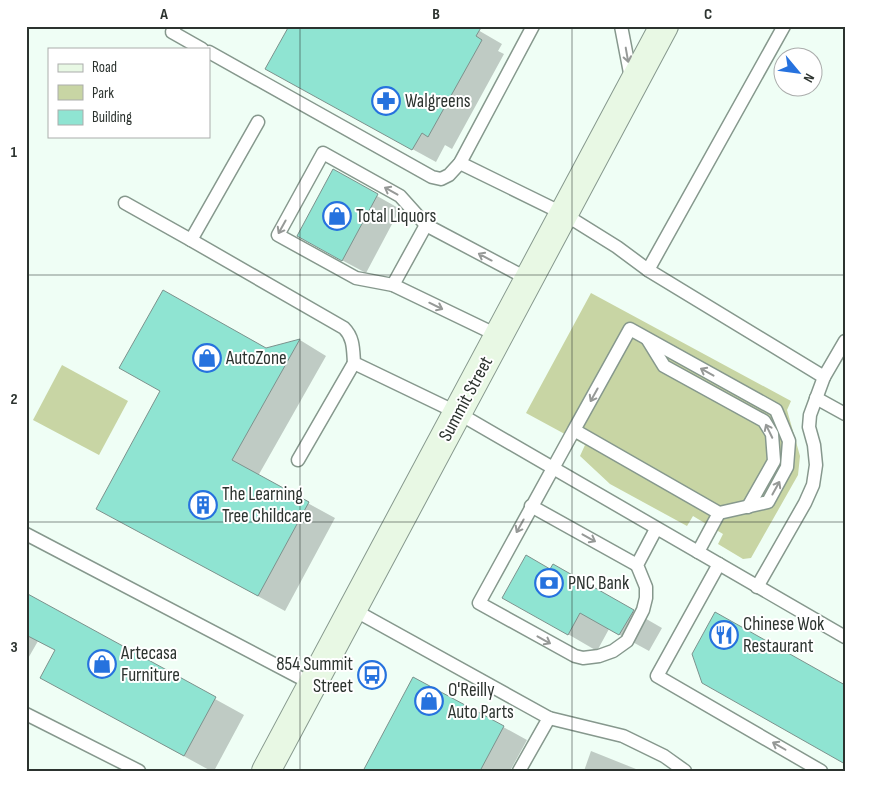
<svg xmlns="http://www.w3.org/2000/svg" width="871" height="797" font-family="'Sofia Sans Condensed',sans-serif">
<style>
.green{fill:#c8d5a4}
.shadow{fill:#0003}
.building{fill:#8fe4d2;stroke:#7d928d}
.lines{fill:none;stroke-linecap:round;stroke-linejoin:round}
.service-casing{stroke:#86988d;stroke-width:15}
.secondary-casing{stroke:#86988d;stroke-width:30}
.service{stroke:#fff;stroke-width:12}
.secondary{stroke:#e8f8e4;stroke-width:28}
.oneway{stroke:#969997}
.grid{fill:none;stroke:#2c332f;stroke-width:1;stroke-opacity:0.55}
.labels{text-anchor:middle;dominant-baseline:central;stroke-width:4;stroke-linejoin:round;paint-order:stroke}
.poi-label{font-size:19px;fill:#2c332f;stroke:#fff;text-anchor:start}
.street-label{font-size:19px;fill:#2c332f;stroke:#fff}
.neatline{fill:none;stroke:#2c332f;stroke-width:2}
.grid-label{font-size:16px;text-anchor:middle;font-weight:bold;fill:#2c332f}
</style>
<rect width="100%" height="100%" fill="#effef5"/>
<!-- green -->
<g class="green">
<path d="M591,293L791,401L787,410L800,456L798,475L751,558L743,559L718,544L723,534L693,516L687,526L610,484L580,456L585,445L526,413Z"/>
<path d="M62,365L128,401L99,455L33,420Z"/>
</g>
<!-- shadow -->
<g class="shadow">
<path d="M285,26H471L502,44L498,51L504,54L452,149L445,145L436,162L290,82L289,28Z"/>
<path d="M333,171L400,209L366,273L321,249Z"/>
<path d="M300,340L326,356L258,476L335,518L285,611L125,523L266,349Z"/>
<path d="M554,566L662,628L649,651L609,629L597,651L504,597L551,571Z"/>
<path d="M26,595L244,715L214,771H211L41,678L56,650L38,641L26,662Z"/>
<path d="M414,678L527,740L510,771H364Z"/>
<path d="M591,751L641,771H584Z"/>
</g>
<!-- building -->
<g class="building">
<path d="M289,26H482L476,36L482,40L428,137L422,133L412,150L265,69Z"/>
<path d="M333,169L378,194L342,261L297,236Z"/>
<path d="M163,290L266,348L300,339L232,460L309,502L258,596L96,509L160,391L119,368Z"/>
<path d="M526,555L550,569L553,564L634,610L619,635L580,613L568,635L502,598Z"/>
<path d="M26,593L216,697L184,756L40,678L55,650L26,635Z"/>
<path d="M715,612L845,685V764L702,683L692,654Z"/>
<path d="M413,677L504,726L480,771H363Z"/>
</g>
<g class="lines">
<defs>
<g id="service">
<path d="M175,26L172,32L202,49"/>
<path d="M621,26L631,78"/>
<path d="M209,52L432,177L441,179L449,175L460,163L533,26"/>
<path d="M258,122L191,240L344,328C354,338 353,350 354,363L458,413L845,637"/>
<path d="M460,163L564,214L617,247L648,270L824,377L845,341"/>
<path d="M125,203L191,240"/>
<path d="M648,270L784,26"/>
<path d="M393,285L426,225"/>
<path d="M499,336L393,285L356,278L278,235L323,153L400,196L426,225L528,279"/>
<path d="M648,340L664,366L764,421L772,434L774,461L748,507"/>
<path d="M816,398L845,414"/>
<path d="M574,430L630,329L776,410L789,441L787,467L768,502L719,513L574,430L479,603L575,656L583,658L599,656L613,651L627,641L643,610L646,598V587L637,565L656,529"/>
<path d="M298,460L354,363"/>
<path d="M531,506L637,565"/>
<path d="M26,534L314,685"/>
<path d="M698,552L719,513"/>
<path d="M719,564L657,676L821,771"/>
<path d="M757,587L805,503L813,485L816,465L814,445L809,427L810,415L824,377"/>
<path d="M354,610L549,718L519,771"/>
<path d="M26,714L139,771"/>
<path d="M549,718L623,736L664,756L685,771"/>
</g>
<path id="secondary" d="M266,771L664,26"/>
</defs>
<!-- service casing -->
<use href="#service" class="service-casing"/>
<!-- secondary casing -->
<use href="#secondary" class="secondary-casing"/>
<!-- service -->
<use href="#service" class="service"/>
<!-- secondary -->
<use href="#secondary" class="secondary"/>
</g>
<!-- one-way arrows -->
<defs><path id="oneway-shaft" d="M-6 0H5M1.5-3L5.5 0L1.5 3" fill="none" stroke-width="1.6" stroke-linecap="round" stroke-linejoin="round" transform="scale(1.25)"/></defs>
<g class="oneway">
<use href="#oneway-shaft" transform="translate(627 55) rotate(80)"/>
<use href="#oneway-shaft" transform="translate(391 191) rotate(-151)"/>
<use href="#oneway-shaft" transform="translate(282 227) rotate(119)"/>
<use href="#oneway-shaft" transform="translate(485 257) rotate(-152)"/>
<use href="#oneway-shaft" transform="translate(436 306) rotate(26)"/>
<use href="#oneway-shaft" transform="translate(707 372) rotate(-151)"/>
<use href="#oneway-shaft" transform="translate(594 395) rotate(119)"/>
<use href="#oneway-shaft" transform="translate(769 431) rotate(-116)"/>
<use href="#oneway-shaft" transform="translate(776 488) rotate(-61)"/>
<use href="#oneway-shaft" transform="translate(520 526) rotate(119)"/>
<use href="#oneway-shaft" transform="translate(589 538) rotate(29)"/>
<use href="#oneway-shaft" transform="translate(544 640) rotate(29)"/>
<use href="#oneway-shaft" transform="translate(779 746) rotate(-150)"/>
</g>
<!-- grid -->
<path class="grid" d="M300,26V771M572,26V771M26,275H845M26,522H845"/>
<!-- icons -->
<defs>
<symbol id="pharmacy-ring" viewBox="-11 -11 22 22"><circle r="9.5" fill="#fff" stroke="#2672de" stroke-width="1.5"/><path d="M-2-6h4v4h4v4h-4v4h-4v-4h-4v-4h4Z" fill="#2672de"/></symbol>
<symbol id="shop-ring" viewBox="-11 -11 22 22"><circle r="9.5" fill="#fff" stroke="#2672de" stroke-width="1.5"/><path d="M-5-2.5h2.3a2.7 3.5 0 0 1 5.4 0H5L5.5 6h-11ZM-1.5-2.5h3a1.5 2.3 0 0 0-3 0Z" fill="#2672de"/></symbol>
<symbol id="building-ring" viewBox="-11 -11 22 22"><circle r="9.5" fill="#fff" stroke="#2672de" stroke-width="1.5"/><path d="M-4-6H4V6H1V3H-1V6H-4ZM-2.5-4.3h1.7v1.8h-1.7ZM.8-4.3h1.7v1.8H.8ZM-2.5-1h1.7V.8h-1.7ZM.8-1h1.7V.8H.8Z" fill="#2672de"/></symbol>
<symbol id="bank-ring" viewBox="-11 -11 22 22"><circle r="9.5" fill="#fff" stroke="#2672de" stroke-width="1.5"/><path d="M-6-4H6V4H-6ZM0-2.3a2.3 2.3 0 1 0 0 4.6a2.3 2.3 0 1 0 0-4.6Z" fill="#2672de"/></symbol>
<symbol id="restaurant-ring" viewBox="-11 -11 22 22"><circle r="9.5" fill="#fff" stroke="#2672de" stroke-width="1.5"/><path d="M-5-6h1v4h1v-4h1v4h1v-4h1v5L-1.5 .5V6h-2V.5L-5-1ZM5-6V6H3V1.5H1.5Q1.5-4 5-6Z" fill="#2672de"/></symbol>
<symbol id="bus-ring" viewBox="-11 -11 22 22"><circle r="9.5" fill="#fff" stroke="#2672de" stroke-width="1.5"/><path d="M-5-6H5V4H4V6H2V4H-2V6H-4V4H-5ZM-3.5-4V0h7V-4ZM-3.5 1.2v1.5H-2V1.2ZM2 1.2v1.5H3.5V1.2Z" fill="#2672de"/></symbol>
</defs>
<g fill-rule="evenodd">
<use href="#pharmacy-ring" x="370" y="85" width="32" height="32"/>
<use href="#shop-ring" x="321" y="200" width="32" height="32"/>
<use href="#shop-ring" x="191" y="342" width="32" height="32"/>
<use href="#building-ring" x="187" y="489" width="32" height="32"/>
<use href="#bank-ring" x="533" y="567" width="32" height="32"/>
<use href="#restaurant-ring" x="708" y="619" width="32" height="32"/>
<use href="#shop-ring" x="86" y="648" width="32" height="32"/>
<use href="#bus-ring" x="356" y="659" width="32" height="32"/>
<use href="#shop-ring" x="413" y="685" width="32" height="32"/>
</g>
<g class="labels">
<!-- poi labels -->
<g class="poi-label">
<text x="405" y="101">Walgreens</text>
<text x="356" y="216">Total Liquors</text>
<text x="226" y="358">AutoZone</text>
<text x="222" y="494">The Learning<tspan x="222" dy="22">Tree Childcare</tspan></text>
<text x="568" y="583">PNC Bank</text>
<text x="743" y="624">Chinese Wok<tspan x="743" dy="22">Restaurant</tspan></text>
<text x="121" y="653">Artecasa<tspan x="121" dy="22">Furniture</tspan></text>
<text x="353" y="664" text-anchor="end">854 Summit<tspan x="353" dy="22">Street</tspan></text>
<text x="448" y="690">O'Reilly<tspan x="448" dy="22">Auto Parts</tspan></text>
</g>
<!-- street labels -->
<g class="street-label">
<text transform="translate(466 399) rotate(-62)">Summit Street</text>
</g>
</g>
<!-- border -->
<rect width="871" height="797" fill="none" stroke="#ffffff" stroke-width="55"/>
<!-- legend -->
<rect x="48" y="48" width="162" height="90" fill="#ffffff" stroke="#abadac"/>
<rect x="58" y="64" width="25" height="8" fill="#e8f8e4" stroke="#abadac"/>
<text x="92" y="72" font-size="15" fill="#2c332f">Road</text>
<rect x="58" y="85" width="25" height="15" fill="#c8d5a4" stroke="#abadac"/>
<text x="92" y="98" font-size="15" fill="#2c332f">Park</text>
<rect x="58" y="110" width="25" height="15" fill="#8fe4d2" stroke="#abadac"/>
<text x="92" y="122" font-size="15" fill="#2c332f">Building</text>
<!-- north arrow -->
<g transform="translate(798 72) rotate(119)"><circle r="24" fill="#ffffff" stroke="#abadac"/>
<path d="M0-4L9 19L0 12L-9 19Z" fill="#2672de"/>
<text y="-8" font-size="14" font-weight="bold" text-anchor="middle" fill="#2c332f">N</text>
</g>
<rect x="28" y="28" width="816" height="742" class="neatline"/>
<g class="grid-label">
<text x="164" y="19">A</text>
<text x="436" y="19">B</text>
<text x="708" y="19">C</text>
<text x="14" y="157">1</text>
<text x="14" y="404">2</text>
<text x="14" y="652">3</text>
</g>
</svg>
